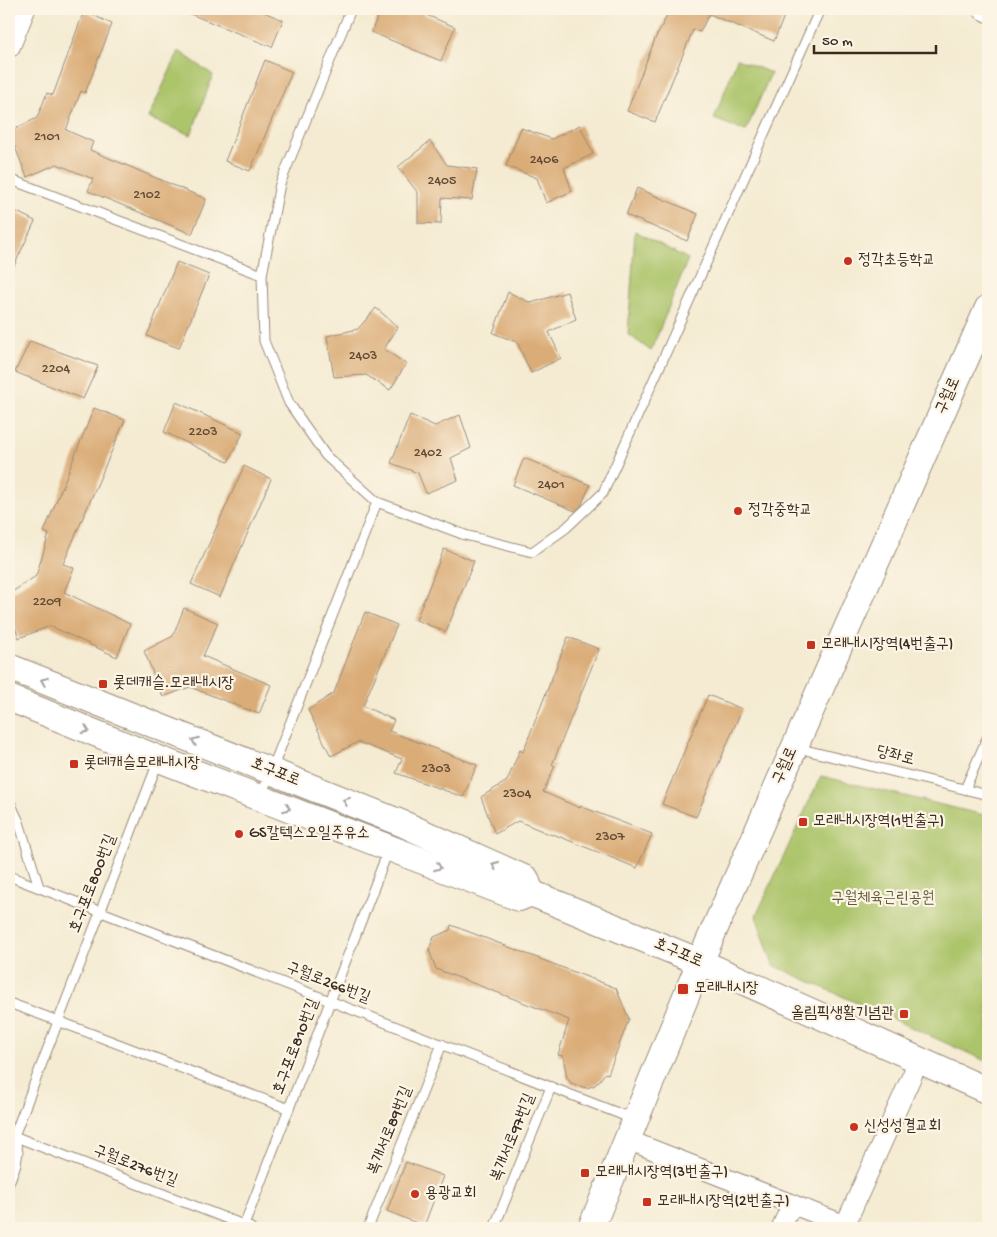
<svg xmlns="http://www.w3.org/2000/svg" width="997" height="1237" font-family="'Gochi Hand','Poor Story',sans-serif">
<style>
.green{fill:#acc46a;stroke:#747744}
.building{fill:#daac77}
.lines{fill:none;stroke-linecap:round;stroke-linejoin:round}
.service-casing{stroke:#988a78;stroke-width:11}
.minor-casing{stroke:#988a78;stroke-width:21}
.tertiary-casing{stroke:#988a78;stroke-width:24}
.secondary-casing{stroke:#988a78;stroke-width:28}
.service{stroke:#fff;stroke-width:9}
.minor{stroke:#fff;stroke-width:19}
.tertiary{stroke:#fff;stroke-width:22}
.secondary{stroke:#fff;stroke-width:26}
.oneway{stroke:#a79f9a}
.poi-dot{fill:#c8321e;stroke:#fcf5e5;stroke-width:2}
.labels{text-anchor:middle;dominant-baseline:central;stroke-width:4.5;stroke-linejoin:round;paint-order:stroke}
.number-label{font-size:14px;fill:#634a34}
.poi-label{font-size:16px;fill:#3b2a1e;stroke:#fcf5e5;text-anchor:start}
.street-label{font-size:16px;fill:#3b2a1e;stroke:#fcf5e5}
.park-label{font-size:16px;fill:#5d5835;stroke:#fcf5e5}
</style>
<rect width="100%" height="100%" fill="#fcf5e5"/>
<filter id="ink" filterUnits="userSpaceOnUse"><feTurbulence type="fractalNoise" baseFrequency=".02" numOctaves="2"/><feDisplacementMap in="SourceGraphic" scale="10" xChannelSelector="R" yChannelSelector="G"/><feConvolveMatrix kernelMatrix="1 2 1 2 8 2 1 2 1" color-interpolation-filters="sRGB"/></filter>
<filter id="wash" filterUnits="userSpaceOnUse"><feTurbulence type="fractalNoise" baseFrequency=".0096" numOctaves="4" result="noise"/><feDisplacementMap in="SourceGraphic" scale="20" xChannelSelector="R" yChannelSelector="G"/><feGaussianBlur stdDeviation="1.12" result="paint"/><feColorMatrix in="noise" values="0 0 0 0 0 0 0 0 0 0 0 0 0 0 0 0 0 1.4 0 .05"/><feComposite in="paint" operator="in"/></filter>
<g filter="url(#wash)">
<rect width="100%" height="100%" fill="#f4ebd2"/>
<!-- green -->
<g class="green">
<path d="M179,51L213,75L191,135L148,118Z"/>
<path d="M737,59L771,73L746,131L714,119Z"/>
<path d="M635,231L688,259L651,351L628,334Z"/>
<path d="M821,776L988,816V1062L773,965L756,916Z"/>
</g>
<g id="blocks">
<!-- building -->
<g class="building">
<path d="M178,9H256L283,20L272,47Z"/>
<path d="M381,9H412L455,27L441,61L371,32Z"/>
<path d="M670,9H787L774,41L709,14L700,32L693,30L655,122L627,111L657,34H658Z"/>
<path d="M84,11L112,24L85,93L81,91L66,130L93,142L90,150L206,199L192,234L88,191L93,179L57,164L27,177L9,132L37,118L47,93L53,95Z"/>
<path d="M265,60L292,72L250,171L225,161Z"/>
<path d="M580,125L593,154L564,168L572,191L546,203L537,178L506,166L521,128L552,139Z"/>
<path d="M430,141L447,165L477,169L472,200L442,198L441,224L418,223V193L398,167Z"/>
<path d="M637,188L698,214L687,241L626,215Z"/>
<path d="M9,208L35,221L9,277Z"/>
<path d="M177,262L209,275L179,348L147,336Z"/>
<path d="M508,292L531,303L567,292L576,319L549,332L561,358L531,373L517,342L493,333Z"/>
<path d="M376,308L398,327L384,349L406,364L390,390L366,375L334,377L327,336L358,329Z"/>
<path d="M30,341L98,366L83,399L15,372Z"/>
<path d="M176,402L243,433L228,462L164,432Z"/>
<path d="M94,408L125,420L63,564L74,568L64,592L130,624L117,657L50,626L19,638L9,611V594L36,576L49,534L44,532Z"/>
<path d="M410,415L435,426L460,415L471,448L451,458L458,480L426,493L418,473L391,463Z"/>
<path d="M524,458L590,485L581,506L575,511L513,485Z"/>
<path d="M244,466L271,479L220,597L191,584Z"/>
<path d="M444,549L474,561L446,632L416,620Z"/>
<path d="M184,608L218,623L203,656L271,685L259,714L190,687L163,697L144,651L173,636Z"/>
<path d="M365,612L397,625L363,706L394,720L389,731L477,765L463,797L396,773L402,759L358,742L331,756L308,710L334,693Z"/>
<path d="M568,637L599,649L552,765L555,766L543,792L580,808V806L652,834L637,868L553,834L552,835L518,821L495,834L481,797L507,781L520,750L523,752Z"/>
<path d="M708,695L742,709L696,817L662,804Z"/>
<path d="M451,925L616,988L629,1019L608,1074L605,1073L600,1080L595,1085L587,1088L579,1086L571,1083L567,1078L563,1056L558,1055L569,1020L436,969L429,950L434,937L450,930Z"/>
<path d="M406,1162L443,1176L424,1226L387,1211Z"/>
</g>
</g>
</g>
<g filter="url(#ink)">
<use href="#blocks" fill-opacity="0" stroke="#988a78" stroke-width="1"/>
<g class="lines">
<defs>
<g id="service">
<path d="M351,9L280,184L262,275L264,341L289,403L326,456L377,502L465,535L532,552L566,528L603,493L820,9"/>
<path d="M9,179L262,275"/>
<path d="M797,748L988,795"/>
<path d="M965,789L988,736"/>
<path d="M260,797L271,772L377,502"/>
<path d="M9,800L19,822L39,887"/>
<path d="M9,876L633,1119"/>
<path d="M9,1003L58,1021L289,1109"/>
<path d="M11,1135L251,1228"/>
<path d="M9,1183L16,1164L18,1152L14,1136L158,762"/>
<path d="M243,1228L388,851"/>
<path d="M368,1228L442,1044"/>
<path d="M494,1228L551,1087"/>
</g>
<g id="minor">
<path d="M628,1140L845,1225L919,1060"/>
<path d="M781,1228L792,1204"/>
</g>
<g id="tertiary">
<path d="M984,9L988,11"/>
<path d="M9,46L24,9"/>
</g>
<g id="secondary">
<path d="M9,667L401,823L526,879L531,893"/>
<path d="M9,698L159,759L519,898L531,893L700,962L988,1091"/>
<path d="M591,1228L700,962L988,308"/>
</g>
</defs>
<!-- service casing -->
<use href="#service" class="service-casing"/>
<!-- minor casing -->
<use href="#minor" class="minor-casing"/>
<!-- tertiary casing -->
<use href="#tertiary" class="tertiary-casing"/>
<!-- secondary casing -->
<use href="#secondary" class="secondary-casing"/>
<!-- service -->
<use href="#service" class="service"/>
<!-- minor -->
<use href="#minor" class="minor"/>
<!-- tertiary -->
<use href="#tertiary" class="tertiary"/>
<!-- secondary -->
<use href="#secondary" class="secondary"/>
</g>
<!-- one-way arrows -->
<defs><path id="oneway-chevron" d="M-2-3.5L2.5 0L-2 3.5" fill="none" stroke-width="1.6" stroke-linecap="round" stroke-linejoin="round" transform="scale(1.25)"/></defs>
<g class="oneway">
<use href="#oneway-chevron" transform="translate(44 681) rotate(-158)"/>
<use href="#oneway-chevron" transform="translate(86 730) rotate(22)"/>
<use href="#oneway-chevron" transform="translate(195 741) rotate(-158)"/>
<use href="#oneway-chevron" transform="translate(346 801) rotate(-158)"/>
<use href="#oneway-chevron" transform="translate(287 808) rotate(21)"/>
<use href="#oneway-chevron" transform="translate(495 865) rotate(-156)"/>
<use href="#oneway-chevron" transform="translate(438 867) rotate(21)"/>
</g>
</g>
<!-- markers -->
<g class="poi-dot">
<circle cx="848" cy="261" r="5"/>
<circle cx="738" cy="511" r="5"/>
<rect x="806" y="640" width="10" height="10" rx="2.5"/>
<rect x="98" y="679" width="10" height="10" rx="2.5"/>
<rect x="69" y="759" width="10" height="10" rx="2.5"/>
<rect x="798" y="817" width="10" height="10" rx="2.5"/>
<circle cx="239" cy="834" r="5"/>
<rect x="677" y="983" width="12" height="12" rx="2.5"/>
<rect x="899" y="1009" width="10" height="10" rx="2.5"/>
<circle cx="854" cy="1127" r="5"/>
<rect x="580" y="1168" width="10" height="10" rx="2.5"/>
<circle cx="415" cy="1194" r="5"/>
<rect x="642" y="1197" width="10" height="10" rx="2.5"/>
</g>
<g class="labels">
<!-- number labels -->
<g class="number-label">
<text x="47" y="137">2101</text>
<text x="544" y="160">2406</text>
<text x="442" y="181">2405</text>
<text x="147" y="195">2102</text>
<text x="363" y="356">2403</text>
<text x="56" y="369">2204</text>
<text x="203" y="432">2203</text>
<text x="428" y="453">2402</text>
<text x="551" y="485">2401</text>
<text x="47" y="602">2209</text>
<text x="436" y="769">2303</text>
<text x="517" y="794">2304</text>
<text x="610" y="837">2307</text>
</g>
<!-- poi labels -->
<g class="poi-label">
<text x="858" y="261">정각초등학교</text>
<text x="748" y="511">정각중학교</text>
<text x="821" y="645">모래내시장역(4번출구)</text>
<text x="113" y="684">롯데캐슬.모래내시장</text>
<text x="84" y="764">롯데캐슬모래내시장</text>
<text x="813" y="822">모래내시장역(1번출구)</text>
<text x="249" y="834">GS칼텍스오일주유소</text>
<text x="694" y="989">모래내시장</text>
<text x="894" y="1014" text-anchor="end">올림픽생활기념관</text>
<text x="864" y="1127">신성성결교회</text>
<text x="595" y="1173">모래내시장역(3번출구)</text>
<text x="425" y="1194">용광교회</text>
<text x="657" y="1202">모래내시장역(2번출구)</text>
</g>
<!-- street labels -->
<g class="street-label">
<text transform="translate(949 396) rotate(-66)">구월로</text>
<text transform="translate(895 757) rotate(14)">당좌로</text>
<text transform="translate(786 766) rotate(-66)">구월로</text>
<text transform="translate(275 773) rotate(22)">호구포로</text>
<text transform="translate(94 884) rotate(-69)">호구포로800번길</text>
<text transform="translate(678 954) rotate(23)">호구포로</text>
<text transform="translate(328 984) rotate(21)">구월로266번길</text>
<text transform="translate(297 1047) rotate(-69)">호구포로810번길</text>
<text transform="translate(391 1131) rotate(-68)">복개서로89번길</text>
<text transform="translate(514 1138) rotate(-68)">복개서로97번길</text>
<text transform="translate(135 1167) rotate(21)">구월로276번길</text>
</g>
<!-- park labels -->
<g class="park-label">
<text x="883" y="899">구월체육근린공원</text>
</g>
</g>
<!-- margin -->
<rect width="997" height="1237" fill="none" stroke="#fcf5e5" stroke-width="30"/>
<!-- scale -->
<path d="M814 45v8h122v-8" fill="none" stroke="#3b2a1e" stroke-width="2.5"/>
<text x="822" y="45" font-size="15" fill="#3b2a1e" stroke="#fcf5e5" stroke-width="4" paint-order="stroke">50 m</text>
</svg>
